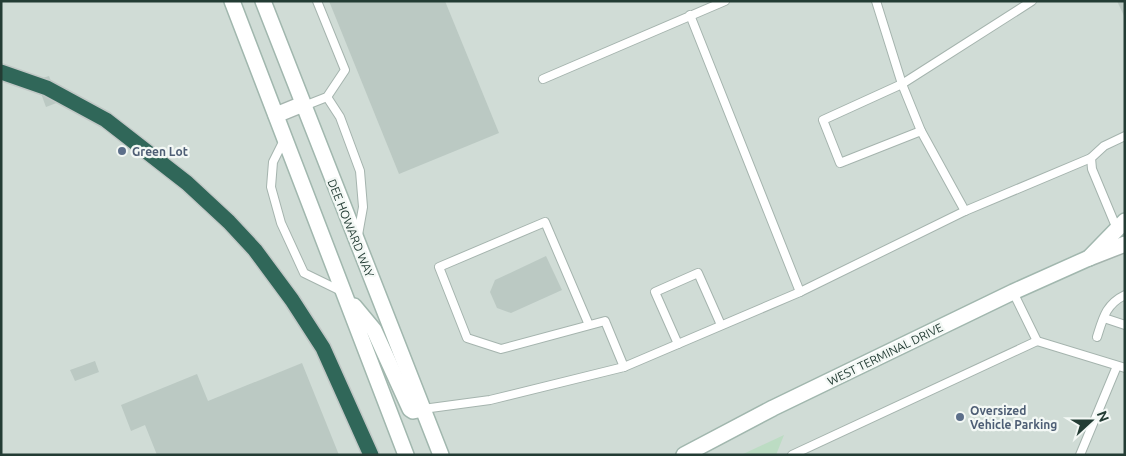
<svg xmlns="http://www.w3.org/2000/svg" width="1126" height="456" font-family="Ubuntu,sans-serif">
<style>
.built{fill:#d0dcd6}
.green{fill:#bcdcc3}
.building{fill:#bbc9c3}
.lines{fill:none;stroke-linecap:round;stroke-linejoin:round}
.service-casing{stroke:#a5b4ae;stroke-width:10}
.minor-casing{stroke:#a5b4ae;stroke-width:18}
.secondary-casing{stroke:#a1b7ae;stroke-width:18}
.motorway-casing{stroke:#c1c8c6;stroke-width:18}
.service{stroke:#fff;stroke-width:8}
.minor{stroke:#fff;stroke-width:15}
.secondary{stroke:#fff;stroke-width:15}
.motorway{stroke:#306759;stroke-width:15}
.service-dot{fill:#5c6f8a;stroke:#f3f8f5;stroke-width:2}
.labels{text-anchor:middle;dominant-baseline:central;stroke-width:4.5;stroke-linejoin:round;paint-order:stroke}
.service-label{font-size:12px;font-weight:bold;fill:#4e5e75;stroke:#f3f8f5;text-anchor:start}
.street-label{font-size:12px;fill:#233c34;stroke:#f3f8f5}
</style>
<rect width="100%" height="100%" fill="#e2ece7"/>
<!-- built -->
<rect class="built" x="1" y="1" width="1124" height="454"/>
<!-- green -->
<path class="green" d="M784,435L776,455H741Z"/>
<!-- building -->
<g class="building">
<path d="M329,1H445L499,133L399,174Z"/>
<path d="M1117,1H1125V18Z"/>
<path d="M49,76L59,102L46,107L36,80Z"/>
<path d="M546,256L562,290L511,313L497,308L490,292L495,280Z"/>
<path d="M95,361L99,372L75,381L70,370Z"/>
<path d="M302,363L339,455H157L145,425L131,431L121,405L197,374L208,401Z"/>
</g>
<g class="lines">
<defs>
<g id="service">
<path d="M876,1L902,84L823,120L840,163L921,131"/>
<path d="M690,15L800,292"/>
<path d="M543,79L725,1"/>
<path d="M327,97L340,117L360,171L363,207L358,235"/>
<path d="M304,106L327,97L345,70L317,1"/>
<path d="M284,140L273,162L271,187L281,223L304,273L343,292"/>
<path d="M965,211L921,131L902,84L1032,1"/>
<path d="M1117,229L1092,169L1091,158L1104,146L1125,136"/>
<path d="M1013,292L1037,341L1125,368"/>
<path d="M1104,318L1125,325"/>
<path d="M589,325L545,222L439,267L467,338L501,349L605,321L624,367"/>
<path d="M1097,337C1103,318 1106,304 1125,295"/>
<path d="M678,344L655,292L698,273L721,325"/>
<path d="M423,409L490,400L624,367L800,292L965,211L1091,158"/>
<path d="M792,455L1037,341"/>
<path d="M1080,455L1117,366"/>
</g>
<g id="minor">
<path d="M276,115L303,104"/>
<path d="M1089,258L1125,244"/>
</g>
<g id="secondary">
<path d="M232,1L406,455"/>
<path d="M263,1L441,455"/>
<path d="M354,306L374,330L410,409L413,411L423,409"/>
<path d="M684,455L773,408L1013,292L1089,258L1125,221"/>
</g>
<path id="motorway" d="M1,72L47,88L106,120L187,183L229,222L255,250L292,300L323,348L371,455"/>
</defs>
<!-- service casing -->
<use href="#service" class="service-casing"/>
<!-- minor casing -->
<use href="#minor" class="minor-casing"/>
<!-- secondary casing -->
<use href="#secondary" class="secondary-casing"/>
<!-- motorway casing -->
<use href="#motorway" class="motorway-casing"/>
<!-- service -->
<use href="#service" class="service"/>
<!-- minor -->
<use href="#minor" class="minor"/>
<!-- secondary -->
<use href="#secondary" class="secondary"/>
<!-- motorway -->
<use href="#motorway" class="motorway"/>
</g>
<!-- markers -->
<g class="service-dot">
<circle cx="122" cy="151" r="5"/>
<circle cx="960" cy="417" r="5"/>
</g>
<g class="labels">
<!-- service labels -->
<g class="service-label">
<text x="132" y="151">Green Lot</text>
<text x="970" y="410">Oversized<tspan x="970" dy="14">Vehicle Parking</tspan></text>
</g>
<!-- street labels -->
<g class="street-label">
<text transform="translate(351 228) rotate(68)">DEE HOWARD WAY</text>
<text transform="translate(885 354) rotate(-26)">WEST TERMINAL DRIVE</text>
</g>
</g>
<!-- border -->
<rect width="1126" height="456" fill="none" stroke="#233c34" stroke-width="5"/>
<!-- north arrow -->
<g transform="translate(1091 421) rotate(69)" stroke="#f3f8f5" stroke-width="4" paint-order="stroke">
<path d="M0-4L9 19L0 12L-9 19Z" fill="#233c34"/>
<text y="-8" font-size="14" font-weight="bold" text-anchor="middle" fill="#233c34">N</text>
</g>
</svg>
